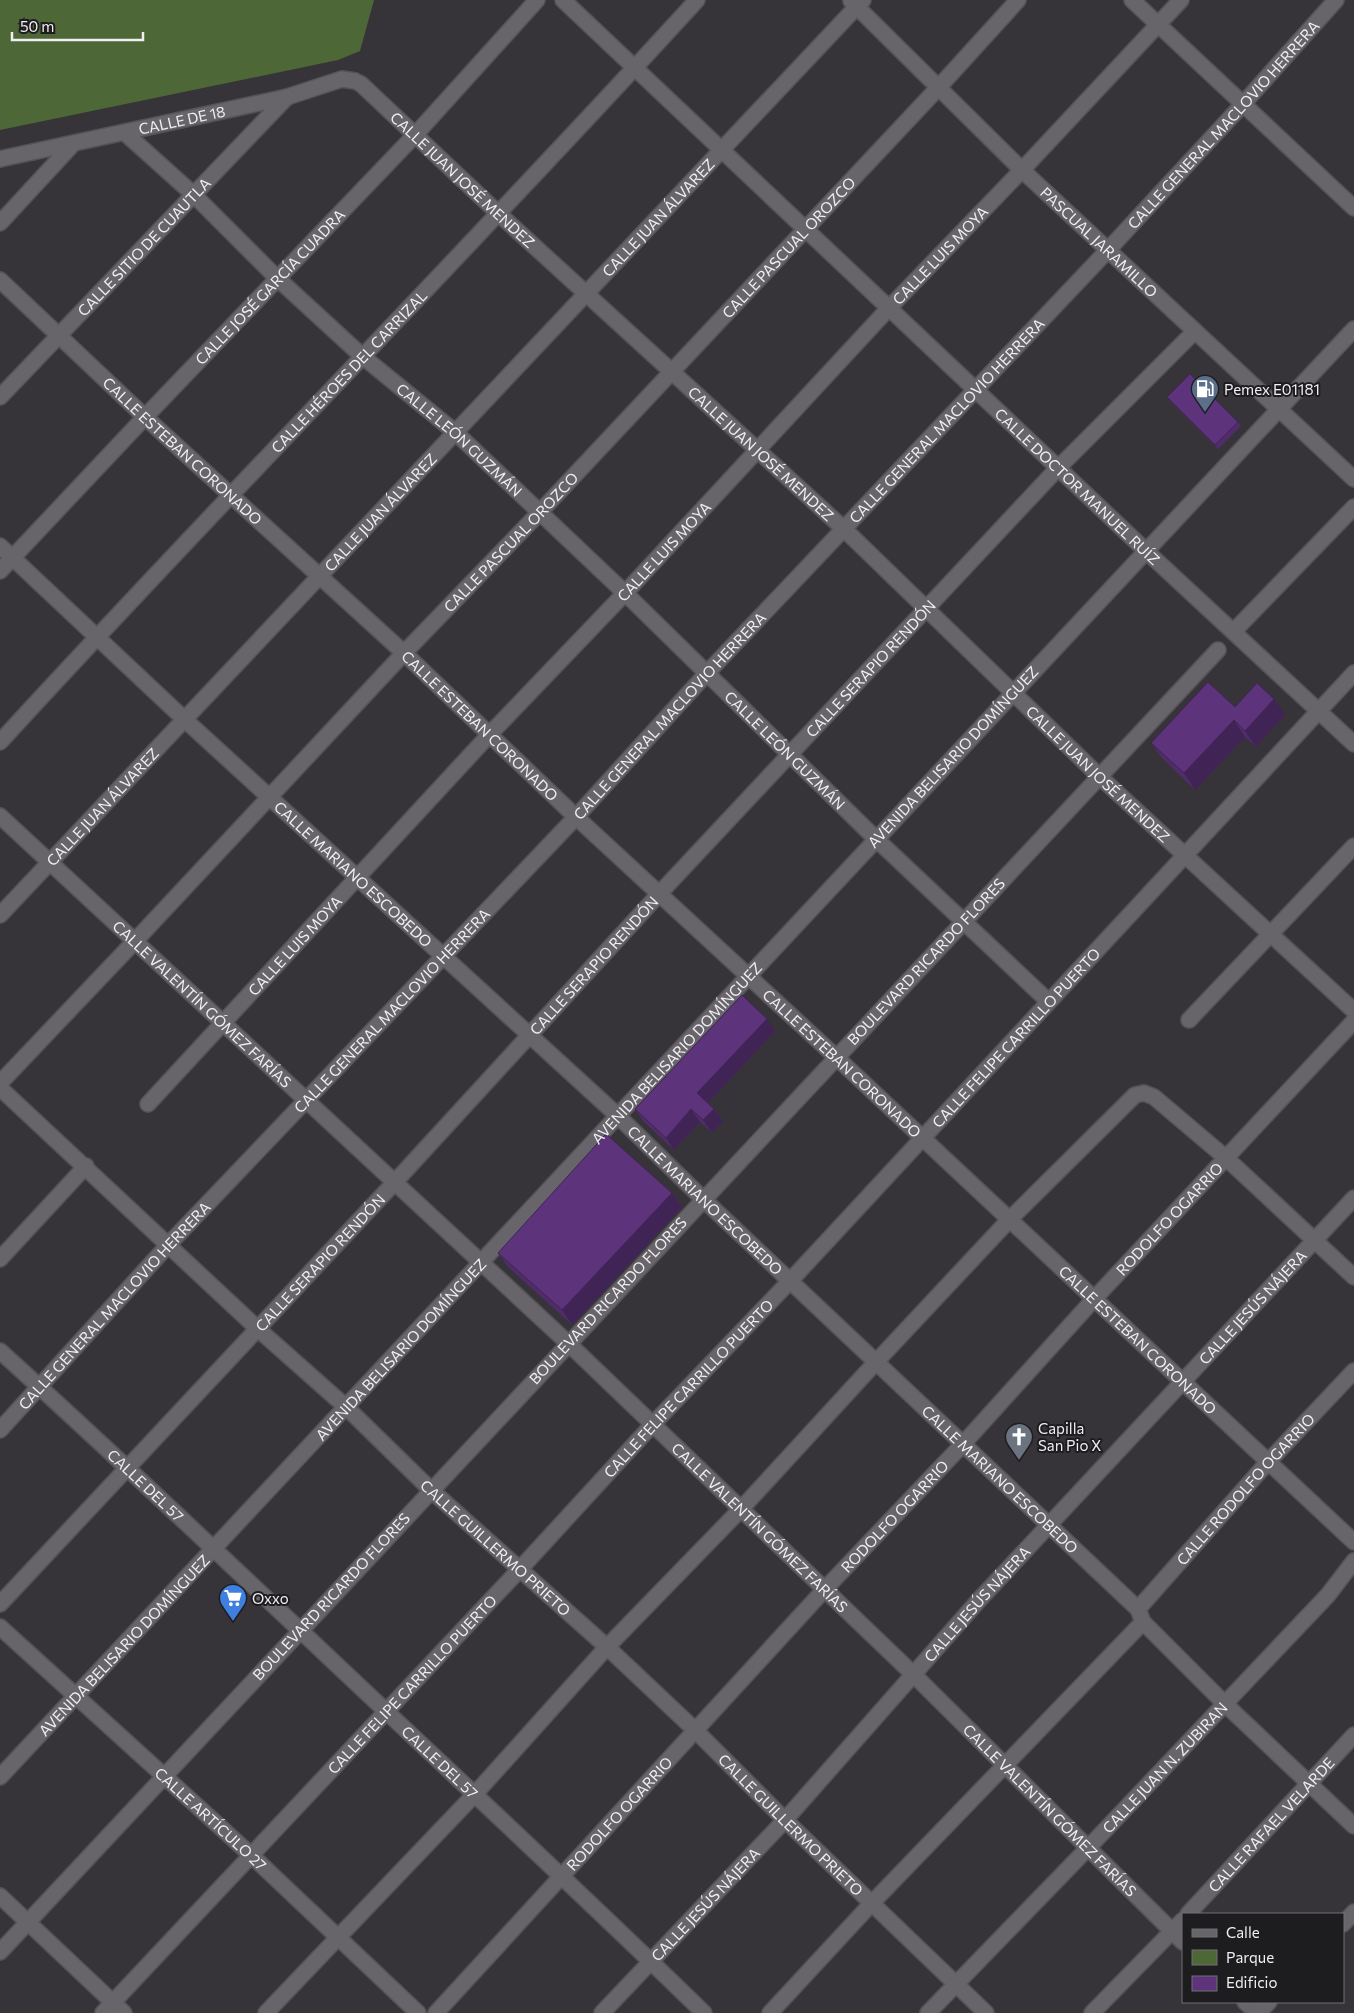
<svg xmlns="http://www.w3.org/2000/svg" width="1354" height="2013" font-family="Commissioner,sans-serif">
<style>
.green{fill:#4e6736}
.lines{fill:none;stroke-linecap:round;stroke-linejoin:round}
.minor-casing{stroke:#555257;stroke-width:18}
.tertiary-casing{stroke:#555257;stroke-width:18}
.minor{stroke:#67646a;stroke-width:15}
.tertiary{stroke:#67646a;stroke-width:15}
.wall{fill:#502d6a}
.shaded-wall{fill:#412456}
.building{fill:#5d347b;stroke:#412456}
.labels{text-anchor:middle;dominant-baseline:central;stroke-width:4;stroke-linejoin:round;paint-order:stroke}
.street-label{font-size:15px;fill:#f0eef2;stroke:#1d1c1e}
.poi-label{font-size:15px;fill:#f0eef2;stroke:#1d1c1e;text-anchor:start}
</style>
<rect width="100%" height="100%" fill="#363339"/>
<!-- green -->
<path class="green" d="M0,0H374L360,51L338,60L0,130Z"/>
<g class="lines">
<defs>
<g id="minor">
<path id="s1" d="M563,0L1145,550L1354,744"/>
<path d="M1132,0L1354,208"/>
<path id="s2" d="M851,1L1022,170L1354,479"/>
<path id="s3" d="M125,133L193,194L277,278L362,356L455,432L625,593L875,838L1048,1001"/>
<path id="s4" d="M0,159L287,97L342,79L355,81L361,84L499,214L844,529L1099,776L1354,1011"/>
<path d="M0,223L74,143"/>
<path id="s5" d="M0,280L145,417L404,653L576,817L836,1057L1354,1542"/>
<path id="s6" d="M0,397L287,97"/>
<path id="s7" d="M0,546L183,718L618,1116L702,1198L1138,1609L1143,1622L1225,1704L1354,1826"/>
<path id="s8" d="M0,571L145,417L415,135L537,0"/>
<path d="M1234,631L1354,507"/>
<path id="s9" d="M0,742C229,492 468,251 697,0"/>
<path id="s10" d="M0,816L569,1344L914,1675L1183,1942"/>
<path id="s11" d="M0,915L863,0"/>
<path d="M1189,1020L1354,846"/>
<path id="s12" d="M0,1083L135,941L404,653L540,512L938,88L1018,0"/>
<path id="s13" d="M0,1088L258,1329L346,1407L431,1490L607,1647L695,1730L785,1820L986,2013"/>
<path id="s14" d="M148,1104L489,735L625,593L889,308L1022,170L1181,0"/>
<path d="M0,1259L86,1166"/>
<path id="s15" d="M0,1351C102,1443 202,1538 302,1632C436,1759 572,1884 704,2013"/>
<path id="s16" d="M0,1430L169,1244L576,817L707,673L1108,250L1243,104L1336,0"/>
<path id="s17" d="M0,1604L394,1183L659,894L1058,468L1195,331"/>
<path id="s18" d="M1138,1609L1268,1462L1354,1371"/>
<path id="s19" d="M0,1627L251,1855L418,2013"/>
<path d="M0,1896L124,2013"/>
<path id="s20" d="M1188,1914L1354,1735"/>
<path d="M1343,1924L1354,1912"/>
<path id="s21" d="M0,1952C404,1516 811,1083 1218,650"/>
<path d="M1245,2002L1257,2013"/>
<path id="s22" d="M103,2013L520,1569L653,1424L790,1281L1354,673"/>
<path d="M266,2013L474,1795L607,1647L742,1508L876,1362L1009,1220L1135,1095L1144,1093L1154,1097L1226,1158L1354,1277"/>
<path id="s23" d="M436,2013L825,1589L963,1444L1094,1299L1354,1021"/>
<path id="s24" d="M602,2013L785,1820L979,1600L1354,1198"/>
<path d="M770,2013L871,1904L1143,1622"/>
<path id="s25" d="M928,2013L1088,1848L1328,1595L1354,1561"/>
<path d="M1092,2013L1183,1920"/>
<path d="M1258,2013L1269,2002"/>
</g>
<g id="tertiary">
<path id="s26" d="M0,1777C453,1296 900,809 1354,329"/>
</g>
</defs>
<!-- minor casing -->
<use href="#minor" class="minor-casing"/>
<!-- tertiary casing -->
<use href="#tertiary" class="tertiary-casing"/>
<!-- minor -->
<use href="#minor" class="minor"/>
<!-- tertiary -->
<use href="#tertiary" class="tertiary"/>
</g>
<!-- wall -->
<g class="wall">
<path d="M1167,397L1238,422L1241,426L1218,449L1170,401Z"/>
<path d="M1274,699L1285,715L1256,747L1245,737L1195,790L1163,759L1151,743L1235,707Z"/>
<path d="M775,1031L708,1103L714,1109L723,1121L712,1133L700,1122L674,1150L644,1122L635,1109Z"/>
<path d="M672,1193L682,1207L572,1325L508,1267L498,1253Z"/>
</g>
<!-- shaded-wall -->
<g class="shaded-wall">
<path d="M1274,699L1285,715L1256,747L1245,731Z"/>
<path d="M1234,720L1245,737L1195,790L1184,773Z"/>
<path d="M767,1019L775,1031L706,1105L697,1093Z"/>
<path d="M691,1109L700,1122L674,1150L666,1138Z"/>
<path d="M714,1109L723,1121L712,1133L703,1120Z"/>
<path d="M672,1193L682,1207L572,1325L562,1310Z"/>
</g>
<!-- building -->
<g class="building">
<path d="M1190,374L1238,422L1215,445L1167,397Z"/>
<path d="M1208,682L1235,707L1257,683L1274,699L1245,731L1234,720L1184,773L1151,743Z"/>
<path d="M742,995L767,1019L697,1093L714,1109L703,1120L691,1109L666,1138L635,1109Z"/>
<path d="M606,1134L672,1193L562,1310L498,1253Z"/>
</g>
<!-- icons -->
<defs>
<symbol id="fuel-pin" viewBox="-11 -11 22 30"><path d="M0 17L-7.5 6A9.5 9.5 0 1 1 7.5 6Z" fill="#5c6f8a" stroke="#1d1c1e"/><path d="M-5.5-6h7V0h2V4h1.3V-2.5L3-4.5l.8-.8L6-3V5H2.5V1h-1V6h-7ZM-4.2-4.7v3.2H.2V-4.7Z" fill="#fff"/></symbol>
<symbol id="church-pin" viewBox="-11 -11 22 30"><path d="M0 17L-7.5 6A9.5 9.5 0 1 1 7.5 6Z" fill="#6b7280" stroke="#1d1c1e"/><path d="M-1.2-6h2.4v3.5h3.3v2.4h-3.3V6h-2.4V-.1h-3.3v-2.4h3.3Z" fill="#fff"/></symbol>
<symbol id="supermarket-pin" viewBox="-11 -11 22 30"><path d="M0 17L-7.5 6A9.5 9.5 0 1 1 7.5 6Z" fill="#3f7fe0" stroke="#1d1c1e"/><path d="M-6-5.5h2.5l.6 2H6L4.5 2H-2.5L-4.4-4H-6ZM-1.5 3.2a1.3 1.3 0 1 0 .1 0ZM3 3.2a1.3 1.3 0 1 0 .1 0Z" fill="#fff"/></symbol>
</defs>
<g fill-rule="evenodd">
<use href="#fuel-pin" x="1189" y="373" width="32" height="43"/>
<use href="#church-pin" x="1003" y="1421" width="32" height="43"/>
<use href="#supermarket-pin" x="217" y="1582" width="32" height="43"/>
</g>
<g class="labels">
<!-- street labels -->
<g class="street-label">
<text stroke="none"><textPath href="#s4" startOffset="186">CALLE DE 18</textPath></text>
<text stroke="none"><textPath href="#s16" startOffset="1789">CALLE GENERAL MACLOVIO HERRERA</textPath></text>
<text stroke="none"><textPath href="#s4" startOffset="511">CALLE JUAN JOSÉ MENDEZ</textPath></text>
<text stroke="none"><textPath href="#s11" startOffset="959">CALLE JUAN ÁLVAREZ</textPath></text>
<text stroke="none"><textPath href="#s2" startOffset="346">PASCUAL JARAMILLO</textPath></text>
<text stroke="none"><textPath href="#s6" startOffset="208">CALLE SITIO DE CUAUTLA</textPath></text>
<text stroke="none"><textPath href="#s12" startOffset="1149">CALLE PASCUAL OROZCO</textPath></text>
<text stroke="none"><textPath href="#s14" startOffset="1161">CALLE LUIS MOYA</textPath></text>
<text stroke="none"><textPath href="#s8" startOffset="392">CALLE JOSÉ GARCÍA CUADRA</textPath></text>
<text stroke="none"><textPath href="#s9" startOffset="509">CALLE HÉROES DEL CARRIZAL</textPath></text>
<text stroke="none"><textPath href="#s16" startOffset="1384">CALLE GENERAL MACLOVIO HERRERA</textPath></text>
<text stroke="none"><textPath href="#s3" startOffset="454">CALLE LEÓN GUZMÁN</textPath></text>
<text stroke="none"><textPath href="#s5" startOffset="250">CALLE ESTEBAN CORONADO</textPath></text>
<text stroke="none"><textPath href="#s4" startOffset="916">CALLE JUAN JOSÉ MENDEZ</textPath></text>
<text stroke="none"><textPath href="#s1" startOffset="708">CALLE DOCTOR MANUEL RUÍZ</textPath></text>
<text stroke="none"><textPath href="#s11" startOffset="554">CALLE JUAN ÁLVAREZ</textPath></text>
<text stroke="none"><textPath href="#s12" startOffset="744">CALLE PASCUAL OROZCO</textPath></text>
<text stroke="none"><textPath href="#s14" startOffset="756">CALLE LUIS MOYA</textPath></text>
<text stroke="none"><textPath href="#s17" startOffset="1278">CALLE SERAPIO RENDÓN</textPath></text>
<text stroke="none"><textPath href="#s16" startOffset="979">CALLE GENERAL MACLOVIO HERRERA</textPath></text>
<text stroke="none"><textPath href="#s5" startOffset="655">CALLE ESTEBAN CORONADO</textPath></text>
<text stroke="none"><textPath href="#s3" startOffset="904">CALLE LEÓN GUZMÁN</textPath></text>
<text stroke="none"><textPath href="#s26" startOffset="1396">AVENIDA BELISARIO DOMÍNGUEZ</textPath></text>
<text stroke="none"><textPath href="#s4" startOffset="1381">CALLE JUAN JOSÉ MENDEZ</textPath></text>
<text stroke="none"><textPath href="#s11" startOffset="149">CALLE JUAN ÁLVAREZ</textPath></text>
<text stroke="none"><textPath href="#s7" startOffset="482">CALLE MARIANO ESCOBEDO</textPath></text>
<text stroke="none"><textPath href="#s14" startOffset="216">CALLE LUIS MOYA</textPath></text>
<text stroke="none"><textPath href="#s21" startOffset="1356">BOULEVARD RICARDO FLORES</textPath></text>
<text stroke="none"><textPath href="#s17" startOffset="872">CALLE SERAPIO RENDÓN</textPath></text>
<text stroke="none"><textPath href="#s10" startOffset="276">CALLE VALENTÍN GÓMEZ FARÍAS</textPath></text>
<text stroke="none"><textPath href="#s16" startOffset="574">CALLE GENERAL MACLOVIO HERRERA</textPath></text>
<text stroke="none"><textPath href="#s22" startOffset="1336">CALLE FELIPE CARRILLO PUERTO</textPath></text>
<text stroke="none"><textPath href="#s26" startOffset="991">AVENIDA BELISARIO DOMÍNGUEZ</textPath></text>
<text stroke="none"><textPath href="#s5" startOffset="1150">CALLE ESTEBAN CORONADO</textPath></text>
<text stroke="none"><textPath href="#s7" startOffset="962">CALLE MARIANO ESCOBEDO</textPath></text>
<text stroke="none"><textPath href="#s23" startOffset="1081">RODOLFO OGARRIO</textPath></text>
<text stroke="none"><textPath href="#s17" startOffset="468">CALLE SERAPIO RENDÓN</textPath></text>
<text stroke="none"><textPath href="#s21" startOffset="891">BOULEVARD RICARDO FLORES</textPath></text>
<text stroke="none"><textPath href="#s16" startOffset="169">CALLE GENERAL MACLOVIO HERRERA</textPath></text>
<text stroke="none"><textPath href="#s24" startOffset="960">CALLE JESÚS NÁJERA</textPath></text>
<text stroke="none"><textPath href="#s5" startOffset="1555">CALLE ESTEBAN CORONADO</textPath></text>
<text stroke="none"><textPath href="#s26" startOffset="586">AVENIDA BELISARIO DOMÍNGUEZ</textPath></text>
<text stroke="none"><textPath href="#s22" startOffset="856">CALLE FELIPE CARRILLO PUERTO</textPath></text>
<text stroke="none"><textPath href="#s7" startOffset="1368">CALLE MARIANO ESCOBEDO</textPath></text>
<text stroke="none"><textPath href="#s15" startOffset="198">CALLE DEL 57</textPath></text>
<text stroke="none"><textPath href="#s18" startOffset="161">CALLE RODOLFO OGARRIO</textPath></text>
<text stroke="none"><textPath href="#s23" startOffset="676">RODOLFO OGARRIO</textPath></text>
<text stroke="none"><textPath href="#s10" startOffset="1041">CALLE VALENTÍN GÓMEZ FARÍAS</textPath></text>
<text stroke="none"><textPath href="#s13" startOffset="676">CALLE GUILLERMO PRIETO</textPath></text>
<text stroke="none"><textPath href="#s21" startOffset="486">BOULEVARD RICARDO FLORES</textPath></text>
<text stroke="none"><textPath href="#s24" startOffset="555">CALLE JESÚS NÁJERA</textPath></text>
<text stroke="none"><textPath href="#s26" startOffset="181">AVENIDA BELISARIO DOMÍNGUEZ</textPath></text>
<text stroke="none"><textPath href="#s22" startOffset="451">CALLE FELIPE CARRILLO PUERTO</textPath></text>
<text stroke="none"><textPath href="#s15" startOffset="602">CALLE DEL 57</textPath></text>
<text stroke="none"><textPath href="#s25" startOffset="341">CALLE JUAN N. ZUBIRAN</textPath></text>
<text stroke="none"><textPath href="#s10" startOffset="1446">CALLE VALENTÍN GÓMEZ FARÍAS</textPath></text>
<text stroke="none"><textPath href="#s23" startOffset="271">RODOLFO OGARRIO</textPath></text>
<text stroke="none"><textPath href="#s19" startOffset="285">CALLE ARTÍCULO 27</textPath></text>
<text stroke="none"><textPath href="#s13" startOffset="1081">CALLE GUILLERMO PRIETO</textPath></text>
<text stroke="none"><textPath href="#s20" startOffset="122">CALLE RAFAEL VELARDE</textPath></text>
<text stroke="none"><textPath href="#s24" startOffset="150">CALLE JESÚS NÁJERA</textPath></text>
</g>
<!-- poi labels -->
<g class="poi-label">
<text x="1224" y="389">Pemex E01181</text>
<text x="1038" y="1428">Capilla<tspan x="1038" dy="17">San Pio X</tspan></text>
<text x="252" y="1598">Oxxo</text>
</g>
</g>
<!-- legend -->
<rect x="1182" y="1913" width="162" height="90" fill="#1d1c1e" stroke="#717073"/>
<rect x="1192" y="1929" width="25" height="8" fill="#67646a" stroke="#717073"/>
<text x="1226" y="1938" font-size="15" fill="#f0eef2">Calle</text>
<rect x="1192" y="1950" width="25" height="15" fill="#4e6736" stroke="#717073"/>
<text x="1226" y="1963" font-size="15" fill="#f0eef2">Parque</text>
<rect x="1192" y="1976" width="25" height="15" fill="#5d347b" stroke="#717073"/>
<text x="1226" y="1988" font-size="15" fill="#f0eef2">Edificio</text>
<!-- scale -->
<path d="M12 32v8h131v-8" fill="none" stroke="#f0eef2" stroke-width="2.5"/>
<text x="20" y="32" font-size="15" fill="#f0eef2" stroke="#1d1c1e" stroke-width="4" paint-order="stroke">50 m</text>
</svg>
